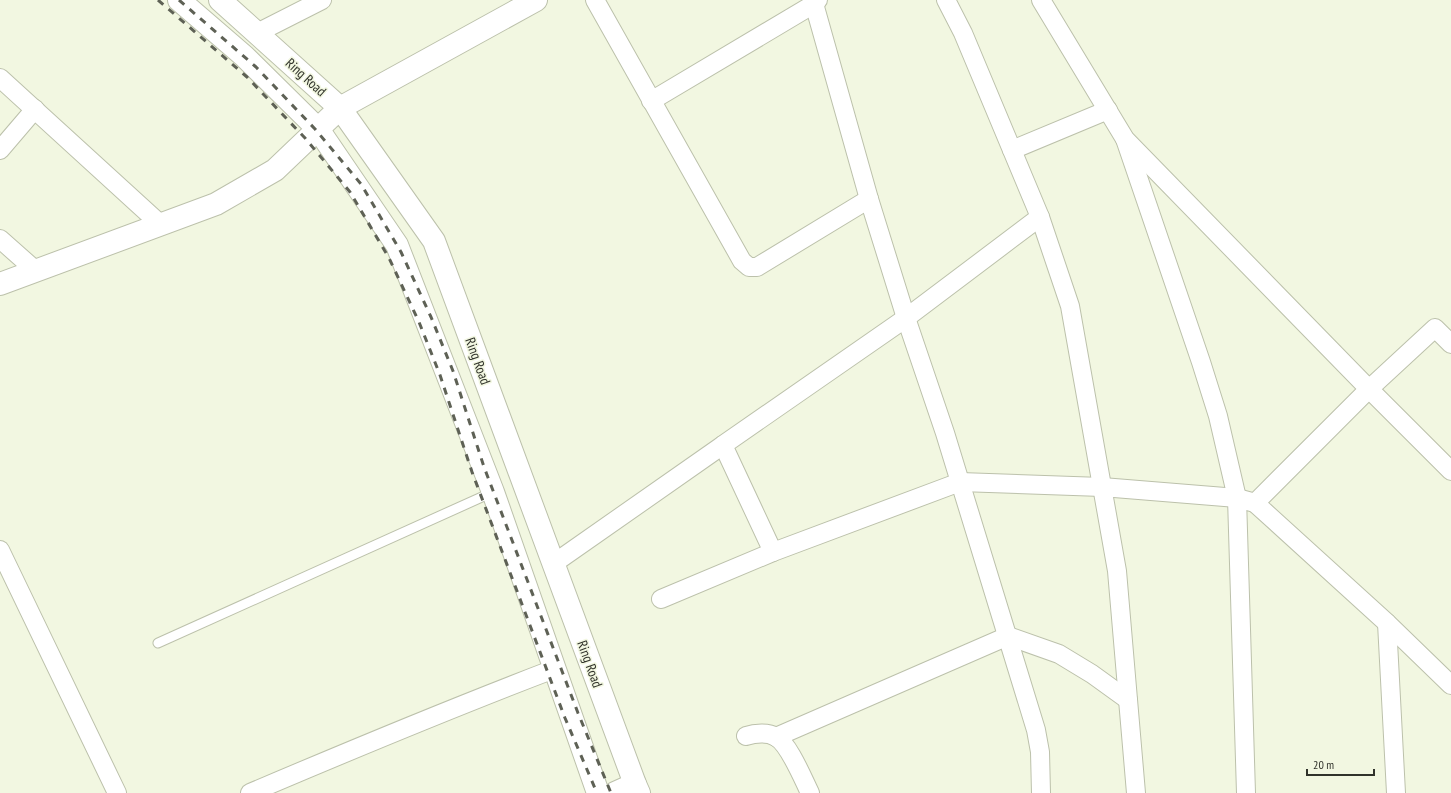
<svg xmlns="http://www.w3.org/2000/svg" width="1451" height="793" font-family="'PT Sans Narrow',sans-serif">
<style>
.lines{fill:none;stroke-linecap:round;stroke-linejoin:round}
.service-casing{stroke:#bcc1ab;stroke-width:11}
.minor-casing{stroke:#bcc1ab;stroke-width:20}
.tertiary-casing{stroke:#bcc1ab;stroke-width:24}
.primary-casing{stroke:#bcc1ab;stroke-width:24}
.trunk-casing{stroke:#bcc1ab;stroke-width:24}
.service{stroke:#fff;stroke-width:9}
.minor{stroke:#fff;stroke-width:18}
.tertiary{stroke:#fff;stroke-width:22}
.primary{stroke:#fff;stroke-width:22}
.trunk{stroke:#fff;stroke-width:22}
.rail{stroke:#5e6155;stroke-width:3;stroke-dasharray:7 7;stroke-linecap:butt}
.labels{text-anchor:middle;dominant-baseline:central;stroke-width:3;stroke-linejoin:round;paint-order:stroke}
.street-label{font-size:14px;fill:#31332b;stroke:#f2f7e1}
</style>
<rect width="100%" height="100%" fill="#f2f7e1"/>
<g class="lines">
<defs>
<path id="service" d="M158,643L493,492"/>
<g id="minor">
<path d="M595,0L742,261L749,267H757L869,199"/>
<path d="M813,0L869,199L906,318L945,433L1036,730L1040,752L1041,793"/>
<path d="M946,0L963,33L1040,217L1070,306L1117,571L1136,793"/>
<path d="M1041,0L1125,139L1369,389L1451,471"/>
<path d="M257,33L322,0"/>
<path d="M0,78L160,224"/>
<path d="M651,101L814,4L818,0"/>
<path d="M0,150L35,109"/>
<path d="M1012,150L1108,110"/>
<path d="M1040,217L906,318L723,445L773,552L960,482L1102,487L1237,498L1218,416L1201,362L1125,139"/>
<path d="M0,239L35,270"/>
<path d="M1255,503L1387,623L1451,685"/>
<path d="M0,550L117,793"/>
<path d="M553,564L723,445"/>
<path d="M661,599L773,552"/>
<path d="M1387,623L1396,793"/>
<path d="M746,736C755,733 768,732 776,737C789,744 803,779 810,793"/>
<path d="M776,737L1008,636L1059,654L1092,674L1128,700"/>
<path d="M250,793C351,750 452,708 554,669"/>
<path d="M1246,793L1237,498L1255,503L1369,389L1435,328L1451,344"/>
</g>
<path id="tertiary" d="M0,284L216,204L275,170L340,108L536,0"/>
<g id="primary">
<path d="M179,0L244,56L318,129L397,245L493,492L598,793"/>
<path d="M220,0L340,108L434,241L635,784"/>
</g>
<path id="trunk" d="M615,793L635,784L639,793"/>
</defs>
<!-- service casing -->
<use href="#service" class="service-casing"/>
<!-- minor casing -->
<use href="#minor" class="minor-casing"/>
<!-- tertiary casing -->
<use href="#tertiary" class="tertiary-casing"/>
<!-- primary casing -->
<use href="#primary" class="primary-casing"/>
<!-- trunk casing -->
<use href="#trunk" class="trunk-casing"/>
<!-- service -->
<use href="#service" class="service"/>
<!-- minor -->
<use href="#minor" class="minor"/>
<!-- tertiary -->
<use href="#tertiary" class="tertiary"/>
<!-- primary -->
<use href="#primary" class="primary"/>
<!-- trunk -->
<use href="#trunk" class="trunk"/>
<!-- rail -->
<g class="rail">
<path d="M158,0L247,77L305,138L350,192L389,258L419,322L440,375L472,472L565,718L597,793"/>
<path d="M179,0L256,67L315,129L361,184L401,252L431,317L453,371L484,467L578,713L611,793"/>
</g>
</g>
<g class="labels">
<!-- street labels -->
<g class="street-label">
<text transform="translate(306 77) rotate(42)">Ring Road</text>
<text transform="translate(478 361) rotate(70)">Ring Road</text>
<text transform="translate(590 664) rotate(70)">Ring Road</text>
</g>
</g>
<!-- scale -->
<path d="M1307 769v6h67v-6" fill="none" stroke="#31332b" stroke-width="2"/>
<text x="1313" y="769" font-size="12" fill="#31332b" stroke="#f2f7e1" stroke-width="3" paint-order="stroke">20 m</text>
</svg>
